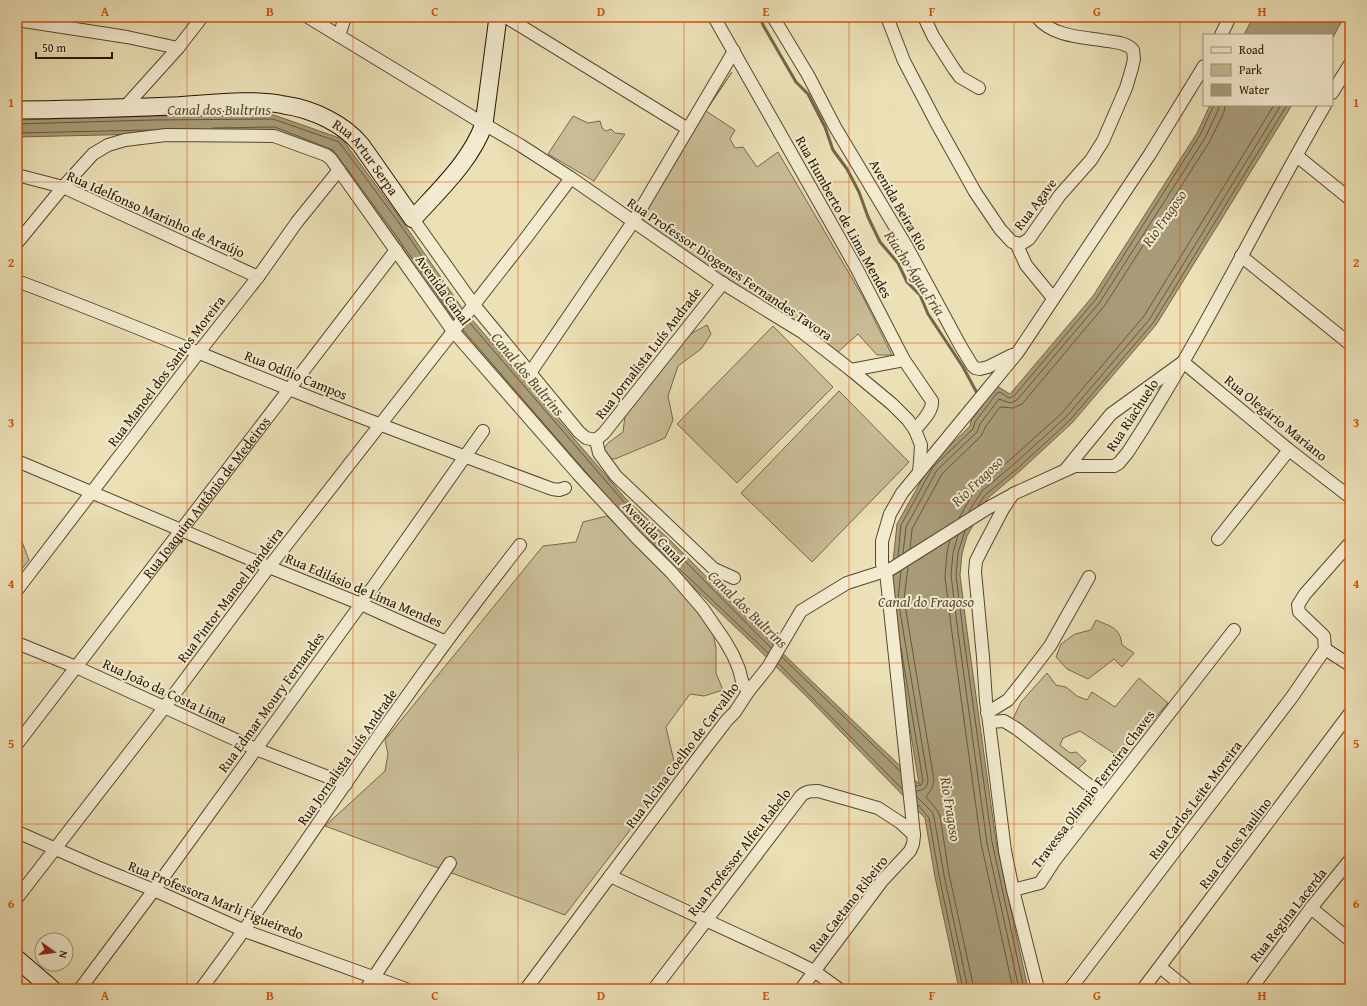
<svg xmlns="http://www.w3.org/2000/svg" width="1367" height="1006" font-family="'Gentium Book Plus',serif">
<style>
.green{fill:#c9bd97;stroke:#77684c}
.water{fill:#a89b78;stroke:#746548}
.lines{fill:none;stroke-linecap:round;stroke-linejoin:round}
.shore{stroke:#66583c;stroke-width:1}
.stream{stroke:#746548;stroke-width:3}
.street-casing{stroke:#56472e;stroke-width:14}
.secondary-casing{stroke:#251401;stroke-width:19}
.street{stroke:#f2ebd0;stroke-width:12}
.secondary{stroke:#f2ebd0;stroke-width:17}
.grid{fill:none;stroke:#d4520b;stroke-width:1;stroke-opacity:0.55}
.labels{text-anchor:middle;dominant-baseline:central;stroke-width:4;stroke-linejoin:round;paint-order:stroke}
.street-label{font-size:14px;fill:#251401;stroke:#f2ebd0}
.water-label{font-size:15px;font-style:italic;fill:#594a31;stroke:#f2ebd0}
.neatline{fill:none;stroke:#d4520b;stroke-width:1.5}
.grid-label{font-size:13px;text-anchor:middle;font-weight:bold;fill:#d4520b}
</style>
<rect width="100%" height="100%" fill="#ebe0b6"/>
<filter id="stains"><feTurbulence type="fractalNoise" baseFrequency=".005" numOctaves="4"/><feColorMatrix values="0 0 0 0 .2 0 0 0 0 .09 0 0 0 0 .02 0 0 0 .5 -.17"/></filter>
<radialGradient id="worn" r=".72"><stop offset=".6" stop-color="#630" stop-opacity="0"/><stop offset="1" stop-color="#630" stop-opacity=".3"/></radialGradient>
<!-- green -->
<g class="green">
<path d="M732,72L706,111L735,130L730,139L735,148L743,147L757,167L778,152L863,297L892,355H877L858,334L837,353L633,222L653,187Z"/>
<path d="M573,116L588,123L600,121L602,128L606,131L611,129L615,133L625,134L594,181L548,154Z"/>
<path d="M707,325L711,334L701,349L678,366L668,396L673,420L665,438L615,459L608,458L602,451L608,443L623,432L625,416L677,341Z"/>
<path d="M773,326L833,387L737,483L677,424Z"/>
<path d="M839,391L909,462L812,562L741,493Z"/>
<path d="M607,516L710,619L716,648V673L723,690L704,696L690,694L666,727L676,770L565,915L325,826L385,771L388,754L385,740L543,546L576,542L583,522Z"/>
<path d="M17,529L29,560L17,575Z"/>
<path d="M1096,620C1111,627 1120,627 1122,645L1134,653L1122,667L1114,659L1088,679L1067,669L1056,657L1061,644L1075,634L1091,630Z"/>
<path d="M1047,673L1056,685L1066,687L1077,696L1087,700L1092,692L1115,707L1139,678L1168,703L1121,758L1080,731L1063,738L1060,745L1070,753L1076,752L1086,761L1074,773L1012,721L1021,702Z"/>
</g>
<!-- water -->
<g class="water">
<path d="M1253,17H1344L1332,39V35H1244Z"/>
<path d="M1210,105H1292L1156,325L1072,423L1020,471L988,498L967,536L962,554L960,575L967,631L996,841L1028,989H959L935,877L925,818L809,699L749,640L630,527L451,321L331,153L274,131L17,137V120L152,116L274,115L342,139L400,218L462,308L626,499L673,543L772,643L919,784L889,599L897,524L930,465L970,426L971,421L997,386L1010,394L1093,296L1197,133Z"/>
</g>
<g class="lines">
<!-- shore -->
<g class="shore">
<path d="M17,124L152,120L273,119L339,142L397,220L460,311"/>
<path d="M213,128L275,127L333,150L397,237L454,319"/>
<path d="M17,133L151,130"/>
<path d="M469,322L623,501L670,546L771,648"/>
<path d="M463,330L598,486"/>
<path d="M978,506L985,495L1018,468L1070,420L1153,323L1287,105"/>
<path d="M969,511L982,491L1014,464L1066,417L1149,320L1281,105"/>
<path d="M959,518L976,488L1011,459L1062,413L1144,316L1274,105"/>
<path d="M965,531L958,553L956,575L963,632L992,842L1024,989"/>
<path d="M958,535L953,553L951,575L958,632L987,843L1019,989"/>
<path d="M647,538L768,653"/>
<path d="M950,540L947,552L945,577L952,633L981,843L1013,989"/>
<path d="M910,549L912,529L942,474L981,436L986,426L1000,407L1013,408L1022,404L1105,305L1210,141L1224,112L1225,105"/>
<path d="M903,553L906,527L937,470L977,432L980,424L999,399L1010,403L1017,400L1100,302L1205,138L1218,110L1219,105"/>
<path d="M898,557L901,525L933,467L973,429L975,422L997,393L1000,392L1009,398L1014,396L1096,299L1200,135L1214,105"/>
<path d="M908,567L904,599L934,780L932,788L926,797L937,810L940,816L949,874L974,989"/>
<path d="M901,571L898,599L928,780C928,787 923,791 916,791"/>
<path d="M901,648L923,781L921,785L916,786"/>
<path d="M782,657L900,771"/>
<path d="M778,663L902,789"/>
<path d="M917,797L932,812L934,817L944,875L968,989"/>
<path d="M918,805L929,818L939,876L963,989"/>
</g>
<!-- stream -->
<path class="stream" d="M760,17L763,25L796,82L808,94L825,127L833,150L847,169L859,192L868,217L880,242L898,263L907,282L920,295L928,314L963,367L977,393V396"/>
<defs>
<g id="street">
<path d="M308,17L484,124L520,145L571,178L719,281L802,332L851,370L892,404L908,420L915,430L921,445L920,462L919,471"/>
<path d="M506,17L688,129"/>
<path d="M714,17L857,269L904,360L932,401C933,412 921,422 915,430"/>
<path d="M773,17L808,75L835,127L907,247L960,345L972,365L975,368L980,369L988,367L1012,355"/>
<path d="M887,17L904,61L936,122L975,192L1000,229L1012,242L1021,244L1029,239L1060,195L1091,160L1103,141L1126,88L1132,68L1134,59L1133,50C1127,43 1116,42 1107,41C1084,37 1052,37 1037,17"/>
<path d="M924,17L933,36L954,69L960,77L979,88"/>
<path d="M17,20L127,37L178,48"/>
<path d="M1221,35L1230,17"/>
<path d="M339,36L345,17"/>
<path d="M1332,93L1350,64"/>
<path d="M124,108L178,48L202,17"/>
<path d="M1297,156L1350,199"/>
<path d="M17,175L63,187L258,277"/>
<path d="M413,219L474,305L579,432L586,438L596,440"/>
<path d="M17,243L63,187L93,154L108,145L125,140L166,135L274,136L326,155L331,159L453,331L578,474L636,537L671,572L703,609L725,641L733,655L739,669L742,681L748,692"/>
<path d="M1016,243L1026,265L1053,298"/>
<path d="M1241,256L1350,344"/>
<path d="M17,281C109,315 198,353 289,389C376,424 464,456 552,489L559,490L565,488"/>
<path d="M851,370L904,360"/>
<path d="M530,373L633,222L734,51"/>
<path d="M596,440L604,433L723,283"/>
<path d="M596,440L599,453L616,476L714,569L734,578"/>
<path d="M17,461L269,567L361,604L446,642"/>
<path d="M1066,469L1111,414L1183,362L1289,450L1350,497"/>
<path d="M1218,539L1289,450"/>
<path d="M17,590L199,352L258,277L297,222L339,170"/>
<path d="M17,643L76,667L256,749L346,784"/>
<path d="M1325,649L1324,636L1299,612L1298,605L1305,594L1350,543"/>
<path d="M987,713L1008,700L1027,676L1050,646L1089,577"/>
<path d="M989,722L1005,851L1013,890L1038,989"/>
<path id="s1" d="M17,744L396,250"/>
<path d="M1104,797L1017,729L1004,721L989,722L986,701L983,657L975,572L976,561L982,549L1003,509L1013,494L1075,466H1114L1119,463L1128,452C1201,341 1258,220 1325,105"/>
<path d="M17,832L97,867L154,890L245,931L406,989"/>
<path d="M610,876L788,958L814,971L839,989"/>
<path d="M1013,890L1040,883L1055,860L1234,630"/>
<path d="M17,898L164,708L269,567L526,238L571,178"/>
<path d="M1311,908L1350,940"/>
<path d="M1160,967L1187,989"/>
<path d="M80,989L154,890L361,604L483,431"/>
<path d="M201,989C268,900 328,807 392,717C433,659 476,601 520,545"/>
<path d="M366,989L450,863"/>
<path d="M526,989L701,754L727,720L735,712L748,692L768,667L801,611L847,583L891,569L988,508L1010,496"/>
<path d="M654,989L801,796C806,791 811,791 818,791L878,808L901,823L914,835"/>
<path d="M801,989L882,881L910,851L913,844L914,835L886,572L882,564V541L890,514L902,493L1018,352L1150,154L1204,66"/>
<path d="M1070,989L1292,697L1325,649L1350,665"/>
<path d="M1143,989L1350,713"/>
<path d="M1251,989L1311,908L1350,860"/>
</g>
<g id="secondary">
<path id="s2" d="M17,110C70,110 122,108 175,106C210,104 250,98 284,105C312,109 343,123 361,145L413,219C439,190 471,161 484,124L498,17"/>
<path d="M17,959L52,989"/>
</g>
</defs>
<!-- street casing -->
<use href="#street" class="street-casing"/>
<!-- secondary casing -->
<use href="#secondary" class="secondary-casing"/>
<!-- street -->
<use href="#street" class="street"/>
<!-- secondary -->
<use href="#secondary" class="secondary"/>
</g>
<!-- grid -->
<path class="grid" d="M187,17V989M353,17V989M518,17V989M684,17V989M849,17V989M1014,17V989M1180,17V989M17,182H1350M17,343H1350M17,503H1350M17,663H1350M17,824H1350"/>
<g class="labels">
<!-- street labels -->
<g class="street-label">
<text stroke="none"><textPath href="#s2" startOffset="368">Rua Artur Serpa</textPath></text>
<text transform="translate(1035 204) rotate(-53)">Rua Agave</text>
<text transform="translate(899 205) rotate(60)">Avenida Beira Rio</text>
<text transform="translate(156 214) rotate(24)">Rua Idelfonso Marinho de Araújo</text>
<text transform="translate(844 217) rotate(61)">Rua Humberto de Lima Mendes</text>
<text transform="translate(730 269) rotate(34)">Rua Professor Diogenes Fernandes Tavora</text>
<text transform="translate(443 290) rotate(54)">Avenida Canal</text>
<text transform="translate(648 353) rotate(-52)">Rua Jornalista Luís Andrade</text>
<text transform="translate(166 371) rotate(-53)">Rua Manoel dos Santos Moreira</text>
<text transform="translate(296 375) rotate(22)">Rua Odílio Campos</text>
<text transform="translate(1132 415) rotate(-57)">Rua Riachuelo</text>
<text transform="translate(1276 418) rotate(39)">Rua Olegário Mariano</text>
<text stroke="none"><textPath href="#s1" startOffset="311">Rua Joaquim Antônio de Medeiros</textPath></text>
<text transform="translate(654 533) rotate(46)">Avenida Canal</text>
<text transform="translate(364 590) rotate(23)">Rua Edilásio de Lima Mendes</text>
<text transform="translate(230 595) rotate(-53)">Rua Pintor Manoel Bandeira</text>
<text transform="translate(165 691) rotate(25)">Rua João da Costa Lima</text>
<text transform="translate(271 702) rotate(-54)">Rua Edmar Moury Fernandes</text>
<text transform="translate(682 755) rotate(-53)">Rua Alcina Coelho de Carvalho</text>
<text transform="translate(347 757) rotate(-55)">Rua Jornalista Luís Andrade</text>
<text transform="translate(1093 789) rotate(-53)">Travessa Olímpio Ferreira Chaves</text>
<text transform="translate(1195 800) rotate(-53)">Rua Carlos Leite Moreira</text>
<text transform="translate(1235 843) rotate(-53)">Rua Carlos Paulino</text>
<text transform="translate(739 852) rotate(-52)">Rua Professor Alfeu Rabelo</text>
<text transform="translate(216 900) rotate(22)">Rua Professora Marli Figueiredo</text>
<text transform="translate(848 904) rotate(-52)">Rua Caetano Ribeiro</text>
<text transform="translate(1288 915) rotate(-52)">Rua Regina Lacerda</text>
</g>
<!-- water labels -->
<g class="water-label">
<text x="219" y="109">Canal dos Bultrins</text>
<text transform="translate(1164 218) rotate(-55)">Rio Fragoso</text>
<text transform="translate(915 273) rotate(57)">Riacho Água Fria</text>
<text transform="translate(528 374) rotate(50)">Canal dos Bultrins</text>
<text transform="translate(977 481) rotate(-44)">Rio Fragoso</text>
<text x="926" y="601">Canal do Fragoso</text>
<text transform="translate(748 609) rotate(44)">Canal dos Bultrins</text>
<text transform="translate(951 809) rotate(81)">Rio Fragoso</text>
</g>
</g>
<!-- margin -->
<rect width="1367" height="1006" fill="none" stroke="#ebe0b6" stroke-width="44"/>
<!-- legend -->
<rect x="1203" y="34" width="130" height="72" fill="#f2ebd0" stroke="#a0957d"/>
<rect x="1211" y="47" width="20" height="6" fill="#f2ebd0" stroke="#a0957d"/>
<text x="1239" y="54" font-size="12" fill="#251401">Road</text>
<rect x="1211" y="64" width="20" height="12" fill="#c9bd97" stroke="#a0957d"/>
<text x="1239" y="74" font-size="12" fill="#251401">Park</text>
<rect x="1211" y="84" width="20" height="12" fill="#a89b78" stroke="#a0957d"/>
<text x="1239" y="94" font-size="12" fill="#251401">Water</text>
<!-- north arrow -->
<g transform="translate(54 952) rotate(104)"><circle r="19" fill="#f2ebd0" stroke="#a0957d"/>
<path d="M0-3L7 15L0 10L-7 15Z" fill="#8f2418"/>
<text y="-6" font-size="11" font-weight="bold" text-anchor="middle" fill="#251401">N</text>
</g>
<!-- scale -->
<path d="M36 52v6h76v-6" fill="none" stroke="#251401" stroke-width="2"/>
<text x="42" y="52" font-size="12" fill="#251401" stroke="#f2ebd0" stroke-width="3" paint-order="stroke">50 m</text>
<rect x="22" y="22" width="1323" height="962" class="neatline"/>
<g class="grid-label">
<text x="105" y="16">A</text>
<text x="270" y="16">B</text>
<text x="435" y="16">C</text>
<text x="601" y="16">D</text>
<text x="766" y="16">E</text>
<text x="932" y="16">F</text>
<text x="1097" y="16">G</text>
<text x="1262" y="16">H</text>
<text x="11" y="107">1</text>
<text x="1356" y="107">1</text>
<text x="11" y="267">2</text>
<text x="1356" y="267">2</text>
<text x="11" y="427">3</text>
<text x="1356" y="427">3</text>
<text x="11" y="588">4</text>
<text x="1356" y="588">4</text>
<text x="11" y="748">5</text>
<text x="1356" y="748">5</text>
<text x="11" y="908">6</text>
<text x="1356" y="908">6</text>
<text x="105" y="1000">A</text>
<text x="270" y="1000">B</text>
<text x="435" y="1000">C</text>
<text x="601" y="1000">D</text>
<text x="766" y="1000">E</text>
<text x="932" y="1000">F</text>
<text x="1097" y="1000">G</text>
<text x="1262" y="1000">H</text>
</g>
<rect width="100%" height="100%" filter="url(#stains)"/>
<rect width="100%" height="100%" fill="url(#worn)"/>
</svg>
